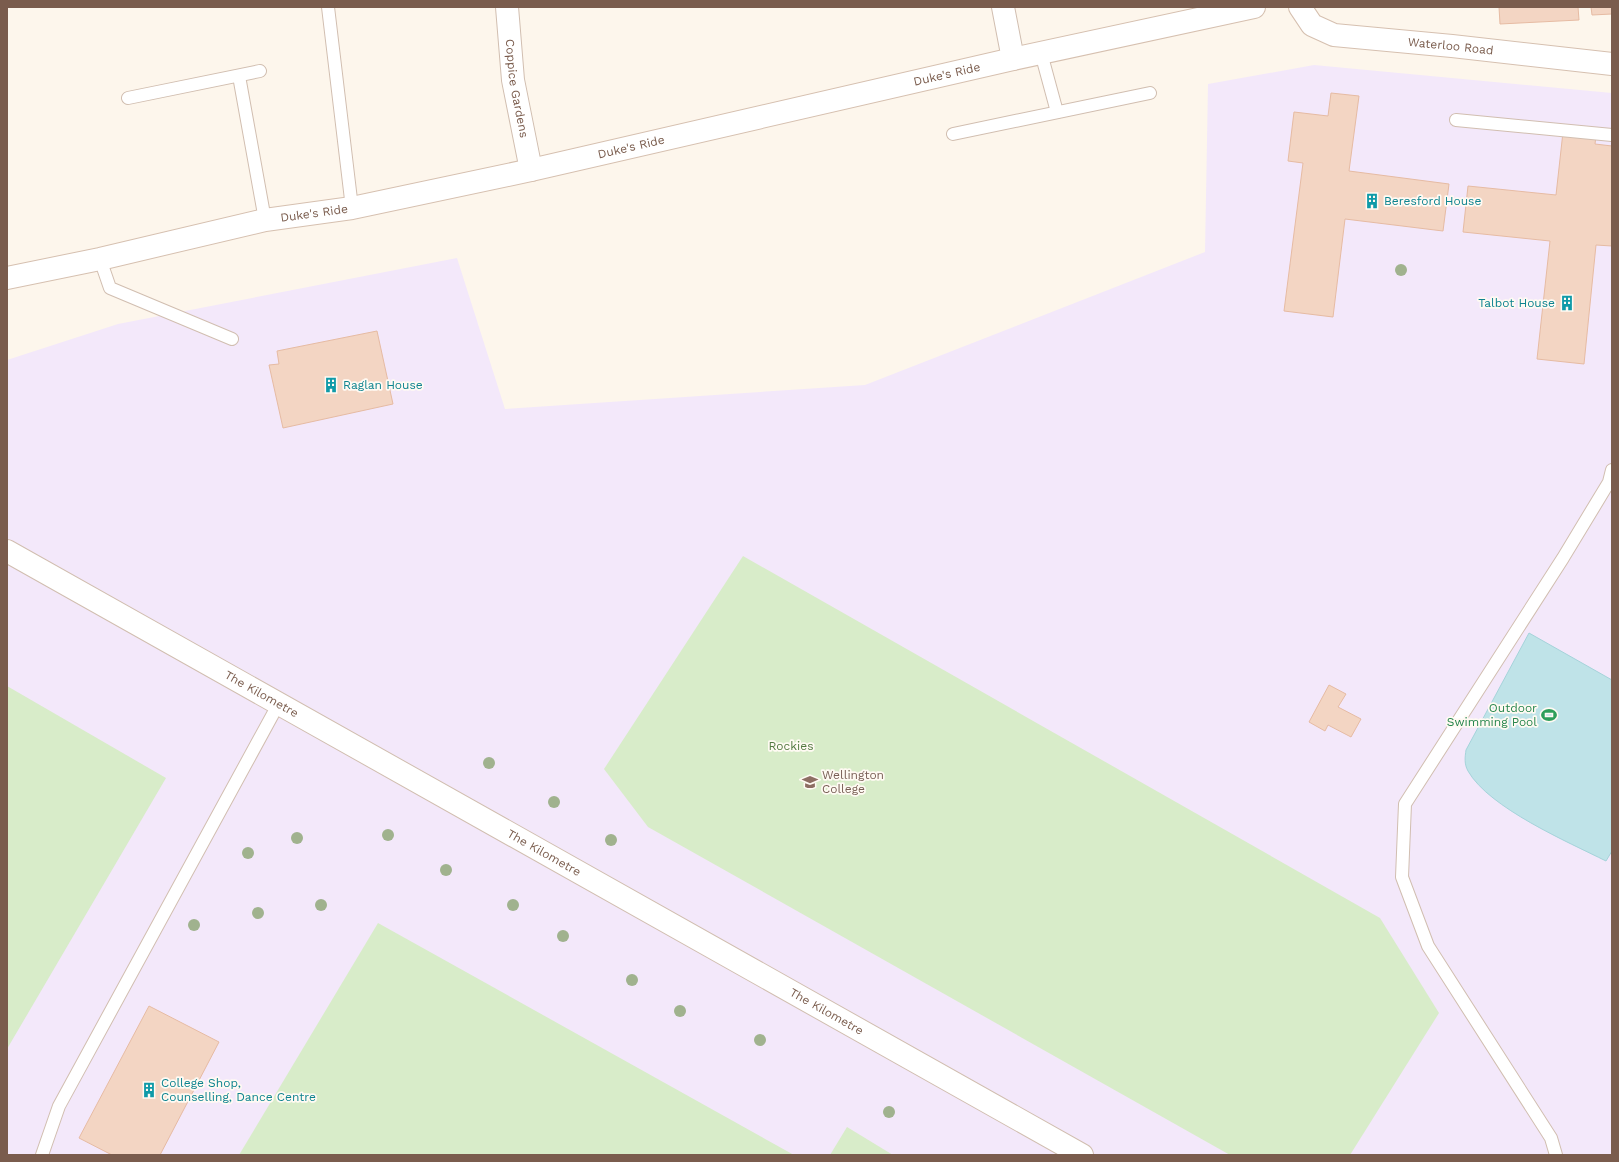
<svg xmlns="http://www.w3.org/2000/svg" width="1619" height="1162" font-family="'Work Sans',sans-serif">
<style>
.education{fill:#f3e8fa}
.green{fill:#d8ecc9}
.water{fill:#bfe3e8;stroke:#a5d3da}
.building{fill:#f3d5c3;stroke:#e6bba3}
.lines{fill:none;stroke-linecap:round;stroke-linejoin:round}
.lane-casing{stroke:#d1beb0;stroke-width:14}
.street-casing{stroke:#d1beb0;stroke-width:24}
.secondary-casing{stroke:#d6c0b0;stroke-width:24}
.lane{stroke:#fff;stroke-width:12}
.street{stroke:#fff;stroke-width:22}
.secondary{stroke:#fff;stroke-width:22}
.tree{fill:#a0b28e}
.labels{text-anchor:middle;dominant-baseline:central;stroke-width:3.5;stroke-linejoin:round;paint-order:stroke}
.street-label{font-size:12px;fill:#7a5c4d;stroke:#fffaf3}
.culture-label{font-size:12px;fill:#0d838f;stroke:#fffaf3;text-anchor:start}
.leisure-label{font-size:12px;fill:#27864d;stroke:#fffaf3;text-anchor:end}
.park-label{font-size:12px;fill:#537a41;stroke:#fffaf3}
.education-label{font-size:12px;fill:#785e54;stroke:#fffaf3;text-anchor:start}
</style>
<rect width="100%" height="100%" fill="#fdf6ec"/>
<!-- education -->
<path class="education" d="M1314,65L1612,93V1155H7V360L118,324L457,258L505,409L865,385L1205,252L1208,84Z"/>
<!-- green -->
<g class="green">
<path d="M743,556L1380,918L1439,1013L1350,1155H1230L648,827L604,769Z"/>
<path d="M7,686L166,778L7,1049Z"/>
<path d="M378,923L794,1155H239Z"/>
<path d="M847,1127L893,1155H830Z"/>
</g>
<!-- water -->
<path class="water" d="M1529,633L1612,680V851L1606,861C1568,842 1489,808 1468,771C1464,764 1465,757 1466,750Z"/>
<!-- building -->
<g class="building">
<path d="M1499,7H1578L1579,20L1500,24Z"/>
<path d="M1591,7H1612V14L1592,15Z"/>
<path d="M1331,93L1359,96L1349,171L1449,184L1443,231L1345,219L1333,317L1284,311L1303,163L1288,161L1294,112L1328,116Z"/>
<path d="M1563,132L1596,136L1595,144L1612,146V246L1596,245L1584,364L1537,359L1550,241L1463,232L1468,186L1556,195Z"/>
<path d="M377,331L393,404L283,428L269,365L279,364L277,351Z"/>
<path d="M1329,685L1346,694L1338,707L1361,719L1351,737L1328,725L1325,731L1309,722Z"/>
<path d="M149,1006L219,1042L160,1155H112L79,1138Z"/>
</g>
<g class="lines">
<defs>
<g id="lane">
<path d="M328,7L352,208"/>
<path d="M1041,53L1057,112"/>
<path d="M239,76L265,220"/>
<path d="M128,98L260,71"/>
<path d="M1456,120L1612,135"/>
<path d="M953,134L1150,93"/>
<path d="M100,259L110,288L232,339"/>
<path d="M42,1155L59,1106L279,703"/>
<path d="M1556,1155L1551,1138L1428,946L1402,877L1405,804L1563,558L1609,482L1612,470"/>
</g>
<g id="street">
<path id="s1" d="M507,7L513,80L531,170"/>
<path d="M1003,7L1013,59"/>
<path id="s2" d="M7,551L1082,1155"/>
</g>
<g id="secondary">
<path id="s3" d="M1300,7L1312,25L1334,35L1452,46L1612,64"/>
<path id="s4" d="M7,278L100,259L265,220L352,208L531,170L1013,59L1254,7"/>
</g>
</defs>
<!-- lane casing -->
<use href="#lane" class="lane-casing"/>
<!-- street casing -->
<use href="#street" class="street-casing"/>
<!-- secondary casing -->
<use href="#secondary" class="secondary-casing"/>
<!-- lane -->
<use href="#lane" class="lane"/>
<!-- street -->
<use href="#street" class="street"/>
<!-- secondary -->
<use href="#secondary" class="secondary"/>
</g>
<!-- trees -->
<g class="tree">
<circle cx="1401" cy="270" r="6"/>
<circle cx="489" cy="763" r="6"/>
<circle cx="554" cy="802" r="6"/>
<circle cx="388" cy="835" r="6"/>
<circle cx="297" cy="838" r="6"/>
<circle cx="611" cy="840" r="6"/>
<circle cx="248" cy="853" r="6"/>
<circle cx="446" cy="870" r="6"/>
<circle cx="321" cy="905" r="6"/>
<circle cx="513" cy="905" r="6"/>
<circle cx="258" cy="913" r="6"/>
<circle cx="194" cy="925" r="6"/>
<circle cx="563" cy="936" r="6"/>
<circle cx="632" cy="980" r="6"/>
<circle cx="680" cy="1011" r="6"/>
<circle cx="760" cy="1040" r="6"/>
<circle cx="889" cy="1112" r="6"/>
</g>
<!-- icons -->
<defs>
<symbol id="building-bare" viewBox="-9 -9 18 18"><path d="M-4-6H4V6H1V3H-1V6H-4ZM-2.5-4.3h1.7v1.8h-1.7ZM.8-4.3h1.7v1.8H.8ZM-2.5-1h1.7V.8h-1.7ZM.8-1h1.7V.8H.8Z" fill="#0f9aa8" stroke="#fffaf3" stroke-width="2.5" paint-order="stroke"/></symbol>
<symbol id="stadium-bare" viewBox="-9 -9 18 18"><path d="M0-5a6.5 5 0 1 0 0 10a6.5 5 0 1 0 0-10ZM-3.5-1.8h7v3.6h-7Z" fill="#2e9e5b" stroke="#fffaf3" stroke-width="2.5" paint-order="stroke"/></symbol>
<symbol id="school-bare" viewBox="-9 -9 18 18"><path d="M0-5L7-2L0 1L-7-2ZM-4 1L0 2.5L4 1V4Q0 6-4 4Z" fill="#8d6e63" stroke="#fffaf3" stroke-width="2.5" paint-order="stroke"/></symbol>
</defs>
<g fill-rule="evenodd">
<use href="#building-bare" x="1361" y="190" width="22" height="22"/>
<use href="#building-bare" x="1556" y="292" width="22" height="22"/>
<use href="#building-bare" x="320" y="374" width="22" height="22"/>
<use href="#stadium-bare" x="1538" y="704" width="22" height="22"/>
<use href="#school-bare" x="799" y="771" width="22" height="22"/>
<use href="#building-bare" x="138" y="1079" width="22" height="22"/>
</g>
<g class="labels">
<!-- street labels -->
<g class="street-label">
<text stroke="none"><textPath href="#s3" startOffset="163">Waterloo Road</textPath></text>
<text stroke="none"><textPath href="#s4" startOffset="962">Duke's Ride</textPath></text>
<text stroke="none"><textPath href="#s1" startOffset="82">Coppice Gardens</textPath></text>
<text stroke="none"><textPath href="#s4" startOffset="638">Duke's Ride</textPath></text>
<text stroke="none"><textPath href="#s4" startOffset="314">Duke's Ride</textPath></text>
<text stroke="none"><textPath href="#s2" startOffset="292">The Kilometre</textPath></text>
<text stroke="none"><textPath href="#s2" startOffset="616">The Kilometre</textPath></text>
<text stroke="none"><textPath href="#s2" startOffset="940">The Kilometre</textPath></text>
</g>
<!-- culture labels -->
<g class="culture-label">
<text x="1384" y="201">Beresford House</text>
<text x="1555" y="303" text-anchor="end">Talbot House</text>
<text x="343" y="385">Raglan House</text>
<text x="161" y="1083">College Shop,<tspan x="161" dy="14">Counselling, Dance Centre</tspan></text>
</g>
<!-- leisure labels -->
<g class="leisure-label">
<text x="1537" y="708">Outdoor<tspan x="1537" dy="14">Swimming Pool</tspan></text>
</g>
<!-- park labels -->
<g class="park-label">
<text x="791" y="746">Rockies</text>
</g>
<!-- education labels -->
<g class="education-label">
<text x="822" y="775">Wellington<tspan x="822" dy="14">College</tspan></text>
</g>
</g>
<!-- border -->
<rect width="1619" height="1162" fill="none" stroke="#7a5c4d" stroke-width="16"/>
</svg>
